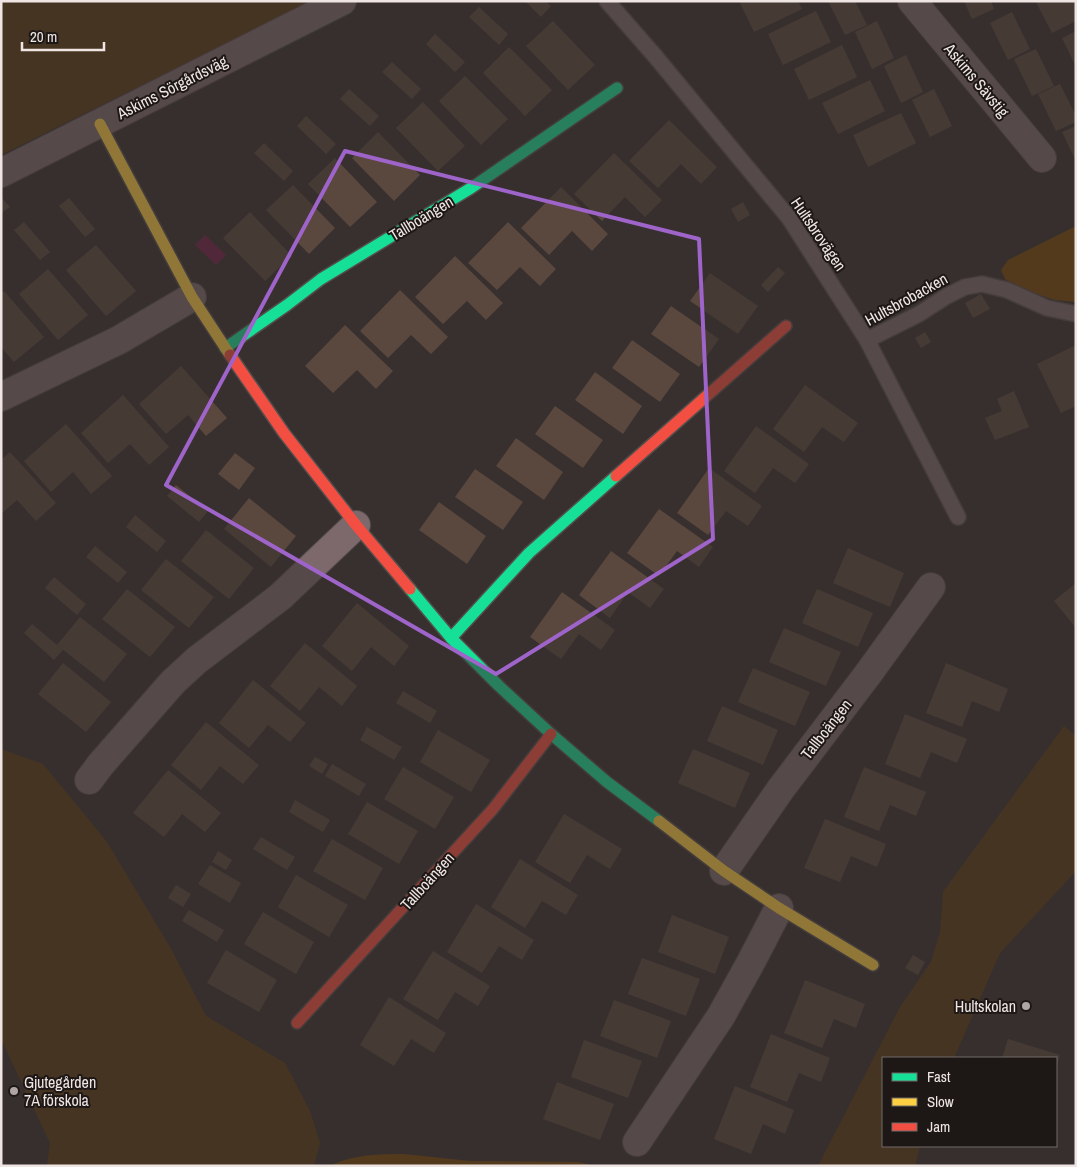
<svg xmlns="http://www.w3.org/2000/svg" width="1077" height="1167" font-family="'Archivo Narrow',sans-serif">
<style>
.green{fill:#5a3a17}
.forest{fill:#754709}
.water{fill:#70214a}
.building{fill:#5a473d}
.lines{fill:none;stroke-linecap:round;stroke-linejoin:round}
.lane-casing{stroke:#544e4c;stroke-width:18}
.street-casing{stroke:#544e4c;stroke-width:30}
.fast-casing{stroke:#544e4c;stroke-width:14}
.slow-casing{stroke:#544e4c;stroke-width:14}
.jam-casing{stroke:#544e4c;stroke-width:14}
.lane{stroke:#7d696b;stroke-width:15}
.street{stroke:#7d696b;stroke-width:28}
.fast{stroke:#16e098;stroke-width:11}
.slow{stroke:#ffcf43;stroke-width:11}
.jam{stroke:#f24e42;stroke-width:11}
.marked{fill:none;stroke:#9e64ca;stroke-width:4;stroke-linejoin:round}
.poi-dot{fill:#afa6a4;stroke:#1d1716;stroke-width:2}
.labels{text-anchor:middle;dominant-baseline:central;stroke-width:4;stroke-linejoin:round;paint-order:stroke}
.street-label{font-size:16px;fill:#efe6e4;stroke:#1d1716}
.poi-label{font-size:16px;fill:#efe6e4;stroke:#1d1716;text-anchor:end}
</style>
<rect width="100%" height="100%" fill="#37302e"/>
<!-- green -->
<g class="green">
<path d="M1,1H311L1,155Z"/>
<path d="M1064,726L1076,736V871L1000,953L954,1058H883V1146H920L915,1166H818L900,1007L931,962L940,932L943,892Z"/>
<path d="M1,749L43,764L107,842L170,947L206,1016L285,1063L310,1111L320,1143L314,1166H47L50,1143L1,1039Z"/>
</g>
<!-- forest -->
<g class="forest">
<path d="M1076,226V302L1055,300L1025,290L1005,279L1001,270L1008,260Z"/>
<path d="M404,1154L470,1161L578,1162L596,1166H330C354,1154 379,1154 404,1154Z"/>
</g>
<!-- water -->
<path class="water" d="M205,235L226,255L216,265L195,245Z"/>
<!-- building -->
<g class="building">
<path d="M525,1H545L551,6L541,17Z"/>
<path d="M739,1H798L802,9L754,32Z"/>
<path d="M828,1H855L867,25L845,35Z"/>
<path d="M964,1H991L994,9L972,19Z"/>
<path d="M1038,1H1076V21L1052,33L1036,2Z"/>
<path d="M479,7L508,34L499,45L469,17Z"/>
<path d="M816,11L831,42L783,65L768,34Z"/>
<path d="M1012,12L1030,49L1008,60L990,23Z"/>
<path d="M553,21L595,65L568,90L526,46Z"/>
<path d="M877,21L894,58L872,69L855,32Z"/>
<path d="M1076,31V67L1062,38Z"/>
<path d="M435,34L465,62L455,72L426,44Z"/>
<path d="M842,45L857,77L809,100L794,69Z"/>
<path d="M509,47L552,90L525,116L483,73Z"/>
<path d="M1036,49L1054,86L1032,96L1014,59Z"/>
<path d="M906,55L923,92L901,103L884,66Z"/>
<path d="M392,62L421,89L412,99L382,72Z"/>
<path d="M465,76L508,119L481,145L439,101Z"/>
<path d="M870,80L885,111L838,134L822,103Z"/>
<path d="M1060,84L1076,116V122L1056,131L1038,94Z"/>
<path d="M349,89L379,116L370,126L340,99Z"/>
<path d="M934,89L952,126L930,137L912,100Z"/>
<path d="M423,102L465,146L438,171L396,128Z"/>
<path d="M901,113L916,143L868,167L853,135Z"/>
<path d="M306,116L336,144L326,154L297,126Z"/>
<path d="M669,120L717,167L701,184L681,164L658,188L629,161Z"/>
<path d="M1076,126V161L1062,132Z"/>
<path d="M378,132L420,175L394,201L352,158Z"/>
<path d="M264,143L293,171L284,181L254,153Z"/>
<path d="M614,153L662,200L645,217L625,197L602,221L574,194Z"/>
<path d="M335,158L377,202L350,227L308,184Z"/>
<path d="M293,185L335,228L309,254L266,210Z"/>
<path d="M561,187L608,234L592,251L572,231L549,255L521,228Z"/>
<path d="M1,197L10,207L1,213Z"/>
<path d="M69,198L95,229L85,237L59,206Z"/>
<path d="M743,202L750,215L738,222L731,209Z"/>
<path d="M250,212L292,256L265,281L223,238Z"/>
<path d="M24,222L50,252L40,260L14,230Z"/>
<path d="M508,222L556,269L540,286L520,267L497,290L468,263Z"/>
<path d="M96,245L136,291L106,316L66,270Z"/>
<path d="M455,256L503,303L486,320L467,301L443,324L415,297Z"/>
<path d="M778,267L785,273L768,292L761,285Z"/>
<path d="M48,269L88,315L58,340L19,294Z"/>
<path d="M710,273L758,306L738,334L690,301Z"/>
<path d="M400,290L448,337L431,354L411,335L388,358L360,331Z"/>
<path d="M4,291L44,337L14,362L1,347V293Z"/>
<path d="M981,294L990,309L973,318L965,303Z"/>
<path d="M671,306L719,339L699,367L651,334Z"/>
<path d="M345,325L393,371L376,389L357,370L333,393L305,366Z"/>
<path d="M925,332L931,342L921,348L915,338Z"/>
<path d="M632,340L680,374L660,402L612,368Z"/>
<path d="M1076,345V406L1061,413L1037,364Z"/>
<path d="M181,366L227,418L206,436L188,415L166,434L139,404Z"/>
<path d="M595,372L642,406L623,434L575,400Z"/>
<path d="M805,385L858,423L844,442L822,427L804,452L773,429Z"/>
<path d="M1014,391L1029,427L995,440L985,418L1002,411L997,399Z"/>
<path d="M123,395L169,447L149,465L130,444L108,463L81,433Z"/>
<path d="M555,406L603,440L583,468L535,434Z"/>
<path d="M66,424L112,476L91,494L73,472L51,492L24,461Z"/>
<path d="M756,426L809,464L795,483L773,468L755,493L724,471Z"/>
<path d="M516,438L563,472L544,500L496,466Z"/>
<path d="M10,452L56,503L36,521L17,500L1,514V460Z"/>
<path d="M235,453L255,468L239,490L218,474Z"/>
<path d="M709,468L762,506L748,526L726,511L708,535L677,513Z"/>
<path d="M475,469L523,502L503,530L455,497Z"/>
<path d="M176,485L208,511L199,522L167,496Z"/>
<path d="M249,498L296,536L271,567L224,529Z"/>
<path d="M439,502L486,536L467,564L419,530Z"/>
<path d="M659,509L713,547L699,567L677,551L659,576L627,553Z"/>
<path d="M135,515L166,541L157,552L126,527Z"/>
<path d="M206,530L254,568L229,599L181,561Z"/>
<path d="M95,546L127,572L118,583L86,557Z"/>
<path d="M848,548L904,573L890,607L833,583Z"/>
<path d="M611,551L664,589L650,608L628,592L610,618L579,595Z"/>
<path d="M166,559L214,597L189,628L141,590Z"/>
<path d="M54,577L86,604L77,615L45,588Z"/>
<path d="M1076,583V628L1054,601Z"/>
<path d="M127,589L175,627L150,657L102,619Z"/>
<path d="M817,589L873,613L858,647L802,623Z"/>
<path d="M562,592L615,630L601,650L579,634L561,659L530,637Z"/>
<path d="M357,603L409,646L394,666L371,647L352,671L322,646Z"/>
<path d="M80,617L127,654L104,682L57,645Z"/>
<path d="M32,624L63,650L54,660L24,633Z"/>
<path d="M784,628L841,652L826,686L769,662Z"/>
<path d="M305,643L357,686L342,706L319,687L300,711L270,686Z"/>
<path d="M63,663L111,702L86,732L38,694Z"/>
<path d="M946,663L1008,689L999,712L972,701L962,727L926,713Z"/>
<path d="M753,668L810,692L795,726L738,702Z"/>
<path d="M253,680L306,723L290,742L268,725L249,748L219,723Z"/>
<path d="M403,691L437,711L430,723L396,703Z"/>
<path d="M722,706L778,730L763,765L707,741Z"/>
<path d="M905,714L967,739L957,763L931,752L920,778L885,764Z"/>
<path d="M206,722L259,765L243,784L220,766L201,790L171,765Z"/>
<path d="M367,727L402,747L394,760L360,740Z"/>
<path d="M438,730L490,760L471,792L420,762Z"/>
<path d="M693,749L750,773L735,808L678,783Z"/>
<path d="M315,757L328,764L322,774L309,766Z"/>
<path d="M332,764L366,784L359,796L325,776Z"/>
<path d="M403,767L454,797L435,829L384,799Z"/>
<path d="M864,767L926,792L916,816L890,805L879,831L844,817Z"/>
<path d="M168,770L221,813L205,832L182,814L164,837L133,813Z"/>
<path d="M295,800L330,820L323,832L289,812Z"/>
<path d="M367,802L418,831L399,864L348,834Z"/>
<path d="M564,814L622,849L610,869L587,855L570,883L535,862Z"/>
<path d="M825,819L886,844L877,867L851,856L840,882L804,868Z"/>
<path d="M261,837L295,857L287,870L253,849Z"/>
<path d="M332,839L383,868L365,900L313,871Z"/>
<path d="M218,851L232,860L226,870L212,862Z"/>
<path d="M520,859L578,895L566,915L542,901L525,928L491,907Z"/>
<path d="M210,865L241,883L230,903L198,884Z"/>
<path d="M296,875L348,905L329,937L278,907Z"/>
<path d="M176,885L191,894L183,907L168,898Z"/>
<path d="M476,904L534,940L522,960L499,946L482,973L447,952Z"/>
<path d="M189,910L224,930L217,942L182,921Z"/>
<path d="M263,912L314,942L296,974L244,944Z"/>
<path d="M672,915L729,937L715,974L658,952Z"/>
<path d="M226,950L277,980L259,1012L207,983Z"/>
<path d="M433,951L490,986L478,1006L455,992L438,1020L403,999Z"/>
<path d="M913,955L925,962L918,975L905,968Z"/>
<path d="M642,958L700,979L686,1016L628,994Z"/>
<path d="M805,980L865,1004L856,1028L834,1019L822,1048L784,1033Z"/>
<path d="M389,997L446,1033L434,1053L411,1039L394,1066L360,1045Z"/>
<path d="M614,1000L671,1021L657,1058L600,1036Z"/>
<path d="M771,1034L830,1058L821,1082L799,1073L787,1102L750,1087Z"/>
<path d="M1008,1039L1060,1055L1056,1068V1058H1002Z"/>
<path d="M584,1040L642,1061L628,1098L571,1077Z"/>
<path d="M557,1082L614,1104L600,1140L543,1119Z"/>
<path d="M735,1086L794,1110L785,1134L763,1124L751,1154L714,1139Z"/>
</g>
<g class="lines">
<defs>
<g id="lane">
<path d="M607,1L655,56L789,218L867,340L958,517"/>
<path d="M867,340L919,314L947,296L965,287L982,284L1007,290L1047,308L1076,314"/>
</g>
<g id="street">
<path d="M912,1L1042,158"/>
<path d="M1,173L342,1"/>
<path d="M1,397L119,340L192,297"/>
<path d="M89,780L101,764L173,682L197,660L280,597L356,525"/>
<path d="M724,871L780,790L868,674L931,587"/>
<path d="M637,1142L721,1016L751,962L779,908"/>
</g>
<g id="fast">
<path d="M225,348L287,305L321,279L471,188L617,88"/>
<path d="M410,589L451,638L499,686L551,734L607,782L659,821"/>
<path d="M451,638L529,553L616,476"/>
</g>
<g id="slow">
<path d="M100,124L192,297L230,355"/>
<path d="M659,821L724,871L779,908L873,965"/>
</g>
<g id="jam">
<path d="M230,355L284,433L356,525L410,589"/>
<path d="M616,476L786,326"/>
<path d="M297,1023L493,809L551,734"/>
</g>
</defs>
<!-- lane casing -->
<use href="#lane" class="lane-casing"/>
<!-- street casing -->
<use href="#street" class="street-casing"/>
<!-- fast casing -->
<use href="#fast" class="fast-casing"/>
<!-- slow casing -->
<use href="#slow" class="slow-casing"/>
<!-- jam casing -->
<use href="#jam" class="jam-casing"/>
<!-- lane -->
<use href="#lane" class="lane"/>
<!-- street -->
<use href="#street" class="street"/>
<!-- fast -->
<use href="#fast" class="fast"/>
<!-- slow -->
<use href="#slow" class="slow"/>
<!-- jam -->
<use href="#jam" class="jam"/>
</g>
<!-- marked area -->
<path d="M0 0H1077V1167H0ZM345,151L699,239L713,539L496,674L166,485Z" fill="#37302e" fill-opacity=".55" fill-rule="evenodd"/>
<path class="marked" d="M345,151L699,239L713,539L496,674L166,485Z"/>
<!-- markers -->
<g class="poi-dot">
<circle cx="1026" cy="1006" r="5"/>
<circle cx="14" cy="1091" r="5"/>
</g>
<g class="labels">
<!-- street labels -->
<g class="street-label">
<text transform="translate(977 80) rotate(50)">Askims Sävstig</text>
<text transform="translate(172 87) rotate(-27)">Askims Sörgårdsväg</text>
<text transform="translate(421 218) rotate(-31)">Tallboängen</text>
<text transform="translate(819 234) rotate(56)">Hultsbrovägen</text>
<text transform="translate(906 299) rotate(-29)">Hultsbrobacken</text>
<text transform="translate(826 729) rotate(-52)">Tallboängen</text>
<text transform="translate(427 881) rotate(-48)">Tallboängen</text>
</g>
<!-- poi labels -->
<g class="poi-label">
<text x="1016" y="1006">Hultskolan</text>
<text x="24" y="1082" text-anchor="start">Gjutegården<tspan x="24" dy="18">7A förskola</tspan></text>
</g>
</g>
<!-- border -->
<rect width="1077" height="1167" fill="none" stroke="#efe6e4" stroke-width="5"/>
<!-- legend -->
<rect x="882" y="1057" width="175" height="90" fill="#1d1716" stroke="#716a68"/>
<rect x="892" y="1073" width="25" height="8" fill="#16e098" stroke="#716a68"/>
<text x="927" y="1082" font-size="15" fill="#efe6e4">Fast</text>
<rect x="892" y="1098" width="25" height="8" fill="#ffcf43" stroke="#716a68"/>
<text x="927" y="1107" font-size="15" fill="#efe6e4">Slow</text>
<rect x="892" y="1123" width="25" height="8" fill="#f24e42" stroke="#716a68"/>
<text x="927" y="1132" font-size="15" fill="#efe6e4">Jam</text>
<!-- scale -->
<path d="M22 42v8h82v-8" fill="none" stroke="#efe6e4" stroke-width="2.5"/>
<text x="30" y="42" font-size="15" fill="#efe6e4" stroke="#1d1716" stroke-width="4" paint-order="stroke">20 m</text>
</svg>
